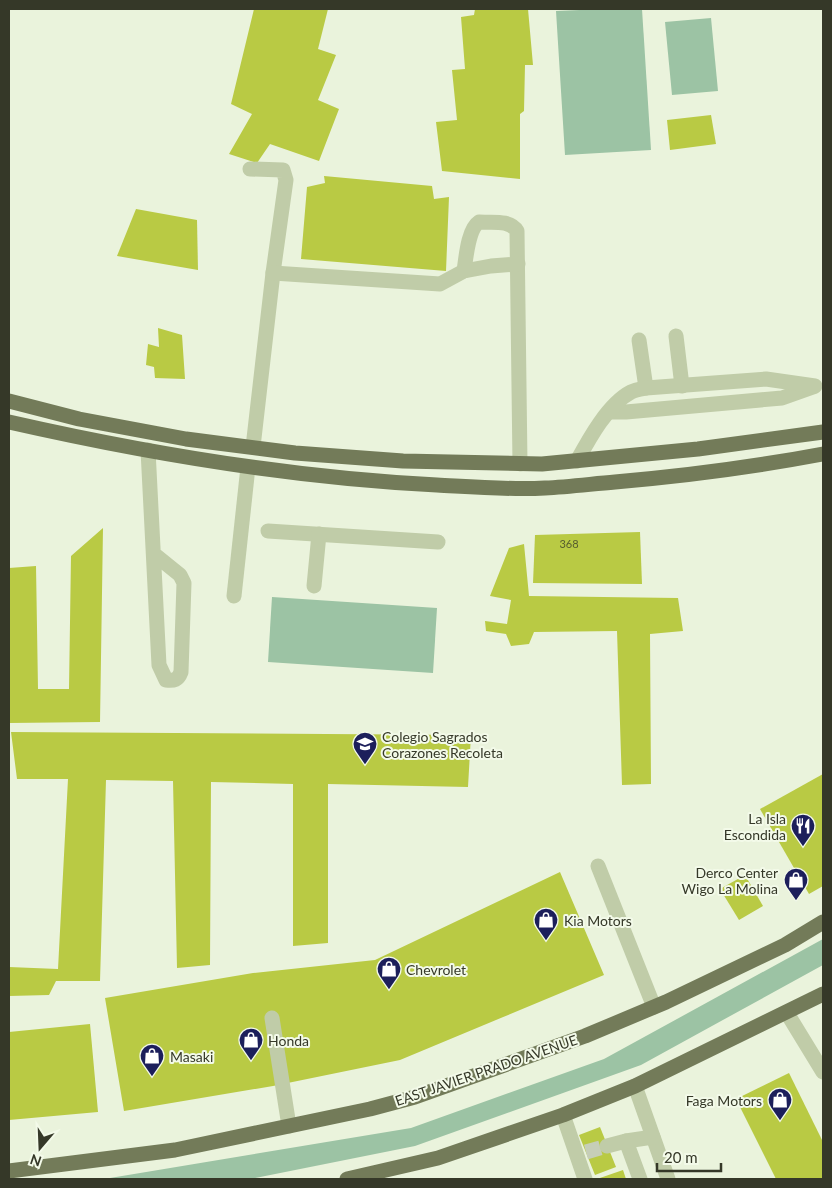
<svg xmlns="http://www.w3.org/2000/svg" width="832" height="1188" font-family="Lato,sans-serif">
<style>
.green{fill:#9cc3a4}
.building{fill:#b9ca44}
.lines{fill:none;stroke-linecap:round;stroke-linejoin:round}
.minor-tunnel{stroke:#c6ceb8;stroke-width:15;stroke-dasharray:15 8;stroke-linecap:butt}
.minor{stroke:#c0cca8;stroke-width:15}
.major{stroke:#737b59;stroke-width:15}
.labels{text-anchor:middle;dominant-baseline:central;stroke-width:4;stroke-linejoin:round;paint-order:stroke}
.number-label{font-size:11px;fill:#565c2f}
.poi-label{font-size:14px;fill:#353828;stroke:#f3fae9;text-anchor:start}
.street-label{font-size:14px;fill:#353828;stroke:#f3fae9}
</style>
<rect width="100%" height="100%" fill="#eaf3dc"/>
<!-- green -->
<g class="green">
<path d="M603,9H642L651,150L565,155L556,11Z"/>
<path d="M711,18L718,91L672,95L665,22Z"/>
<path d="M272,597L437,608L433,673L268,662Z"/>
<path d="M823,939V965L641,1065L415,1146L250,1179H104L411,1128L604,1059Z"/>
</g>
<!-- building -->
<g class="building">
<path d="M254,9H328L318,49L336,55L318,100L339,109L319,161L270,144L257,163L229,154L252,114L231,104Z"/>
<path d="M475,9H528L533,65H525L524,111L520,114V179L442,171L436,122L457,120L452,70L465,69L461,17L474,15Z"/>
<path d="M711,115L716,144L670,150L667,120Z"/>
<path d="M324,176L432,186L434,199L449,197L446,271L301,259L307,187L325,183Z"/>
<path d="M136,209L197,220L198,270L117,256Z"/>
<path d="M158,328L182,335L185,379L155,378L154,367L146,365L148,344L159,347Z"/>
<path d="M103,528L100,722L9,723V568L36,566L38,689H69L71,556Z"/>
<path d="M640,532L642,584L533,583L535,535Z"/>
<path d="M524,544L529,596L678,598L683,631L650,634L651,784L622,785L617,631L534,632L529,644L511,646L506,634L486,631L485,621L507,624L511,600L490,596L509,548Z"/>
<path d="M11,732L471,735L468,787L328,784V943L293,946V784L211,782L210,965L177,968L173,781L106,780L100,981H56L49,995L9,996V967L58,969L68,779H17Z"/>
<path d="M823,774V886L809,894L760,809Z"/>
<path d="M560,872L604,975L400,1060L273,1086L124,1111L105,998L253,973L375,960Z"/>
<path d="M745,875L763,906L739,920L720,889Z"/>
<path d="M90,1024L98,1112L9,1120V1032Z"/>
<path d="M789,1073L823,1142V1179H776L736,1099Z"/>
<path d="M600,1127L616,1167L595,1175L579,1135Z"/>
<path d="M623,1170L626,1179H597Z"/>
</g>
<g class="lines">
<!-- minor-tunnel -->
<path class="minor-tunnel" d="M586,1152L607,1146"/>
<!-- minor -->
<g class="minor">
<path d="M250,169L283,170L286,180L273,273L253,447"/>
<path d="M464,271C466,258 468,229 479,222C491,223 510,219 517,231L520,464"/>
<path d="M273,273L440,284L464,271L491,266L518,264"/>
<path d="M676,336L682,386"/>
<path d="M639,340L646,388"/>
<path d="M610,412H626L782,398L813,387"/>
<path d="M148,450L159,665L166,680C174,681 178,680 181,672L184,583L180,575L154,554"/>
<path d="M577,461C589,439 608,404 631,392C635,390 641,389 646,388L766,379L815,386"/>
<path d="M268,531L438,542"/>
<path d="M314,586L319,534"/>
<path d="M234,596L248,467"/>
<path d="M598,866L654,1007"/>
<path d="M787,1013L823,1072"/>
<path d="M272,1018L289,1126"/>
<path d="M635,1086L668,1179"/>
<path d="M563,1115L585,1179"/>
<path d="M626,1141L640,1179"/>
<path d="M607,1146L626,1141L653,1137"/>
</g>
<!-- major -->
<g class="major">
<path d="M9,401L79,419L186,439L295,453L403,461L542,464L698,449L823,432"/>
<path d="M9,422C150,454 293,478 437,485C473,487 509,490 545,488C568,487 591,484 615,482C684,476 754,467 823,454"/>
<path d="M9,1171L175,1150L370,1109L415,1097L585,1036L666,1002L785,945L823,922"/>
<path d="M347,1179L438,1158L563,1115L635,1086L823,994"/>
</g>
</g>
<!-- icons -->
<defs>
<symbol id="school-pin" viewBox="-11 -11 22 30"><path d="M0 17L-7.5 6A9.5 9.5 0 1 1 7.5 6Z" fill="#1c1f5b" stroke="#f3fae9"/><path d="M0-5L7-2L0 1L-7-2ZM-4 1L0 2.5L4 1V4Q0 6-4 4Z" fill="#fff"/></symbol>
<symbol id="restaurant-pin" viewBox="-11 -11 22 30"><path d="M0 17L-7.5 6A9.5 9.5 0 1 1 7.5 6Z" fill="#1c1f5b" stroke="#f3fae9"/><path d="M-5-6h1v4h1v-4h1v4h1v-4h1v5L-1.5 .5V6h-2V.5L-5-1ZM5-6V6H3V1.5H1.5Q1.5-4 5-6Z" fill="#fff"/></symbol>
<symbol id="shop-pin" viewBox="-11 -11 22 30"><path d="M0 17L-7.5 6A9.5 9.5 0 1 1 7.5 6Z" fill="#1c1f5b" stroke="#f3fae9"/><path d="M-5-2.5h2.3a2.7 3.5 0 0 1 5.4 0H5L5.5 6h-11ZM-1.5-2.5h3a1.5 2.3 0 0 0-3 0Z" fill="#fff"/></symbol>
</defs>
<g fill-rule="evenodd">
<use href="#school-pin" x="351" y="730" width="28" height="38"/>
<use href="#restaurant-pin" x="789" y="812" width="28" height="38"/>
<use href="#shop-pin" x="782" y="866" width="28" height="38"/>
<use href="#shop-pin" x="532" y="906" width="28" height="38"/>
<use href="#shop-pin" x="375" y="955" width="28" height="38"/>
<use href="#shop-pin" x="237" y="1026" width="28" height="38"/>
<use href="#shop-pin" x="138" y="1042" width="28" height="38"/>
<use href="#shop-pin" x="766" y="1086" width="28" height="38"/>
</g>
<g class="labels">
<!-- number labels -->
<g class="number-label">
<text x="569" y="543">368</text>
</g>
<!-- poi labels -->
<g class="poi-label">
<text x="382" y="736">Colegio Sagrados<tspan x="382" dy="16">Corazones Recoleta</tspan></text>
<text x="786" y="818" text-anchor="end">La Isla<tspan x="786" dy="16">Escondida</tspan></text>
<text x="778" y="872" text-anchor="end">Derco Center<tspan x="778" dy="16">Wigo La Molina</tspan></text>
<text x="564" y="920">Kia Motors</text>
<text x="406" y="969">Chevrolet</text>
<text x="268" y="1040">Honda</text>
<text x="170" y="1056">Masaki</text>
<text x="762" y="1100" text-anchor="end">Faga Motors</text>
</g>
<!-- street labels -->
<g class="street-label">
<text transform="translate(486 1070) rotate(-19)">EAST JAVIER PRADO AVENUE</text>
</g>
</g>
<!-- border -->
<rect width="832" height="1188" fill="none" stroke="#353828" stroke-width="20"/>
<!-- north arrow -->
<g transform="translate(40 1148) rotate(199)" stroke="#f3fae9" stroke-width="4" paint-order="stroke">
<path d="M0-4L9 19L0 12L-9 19Z" fill="#353828"/>
<text y="-8" font-size="14" font-weight="bold" text-anchor="middle" fill="#353828">N</text>
</g>
<!-- scale -->
<path d="M657 1163v8h64v-8" fill="none" stroke="#353828" stroke-width="2.5"/>
<text x="664" y="1163" font-size="15" fill="#353828" stroke="#f3fae9" stroke-width="4" paint-order="stroke">20 m</text>
</svg>
